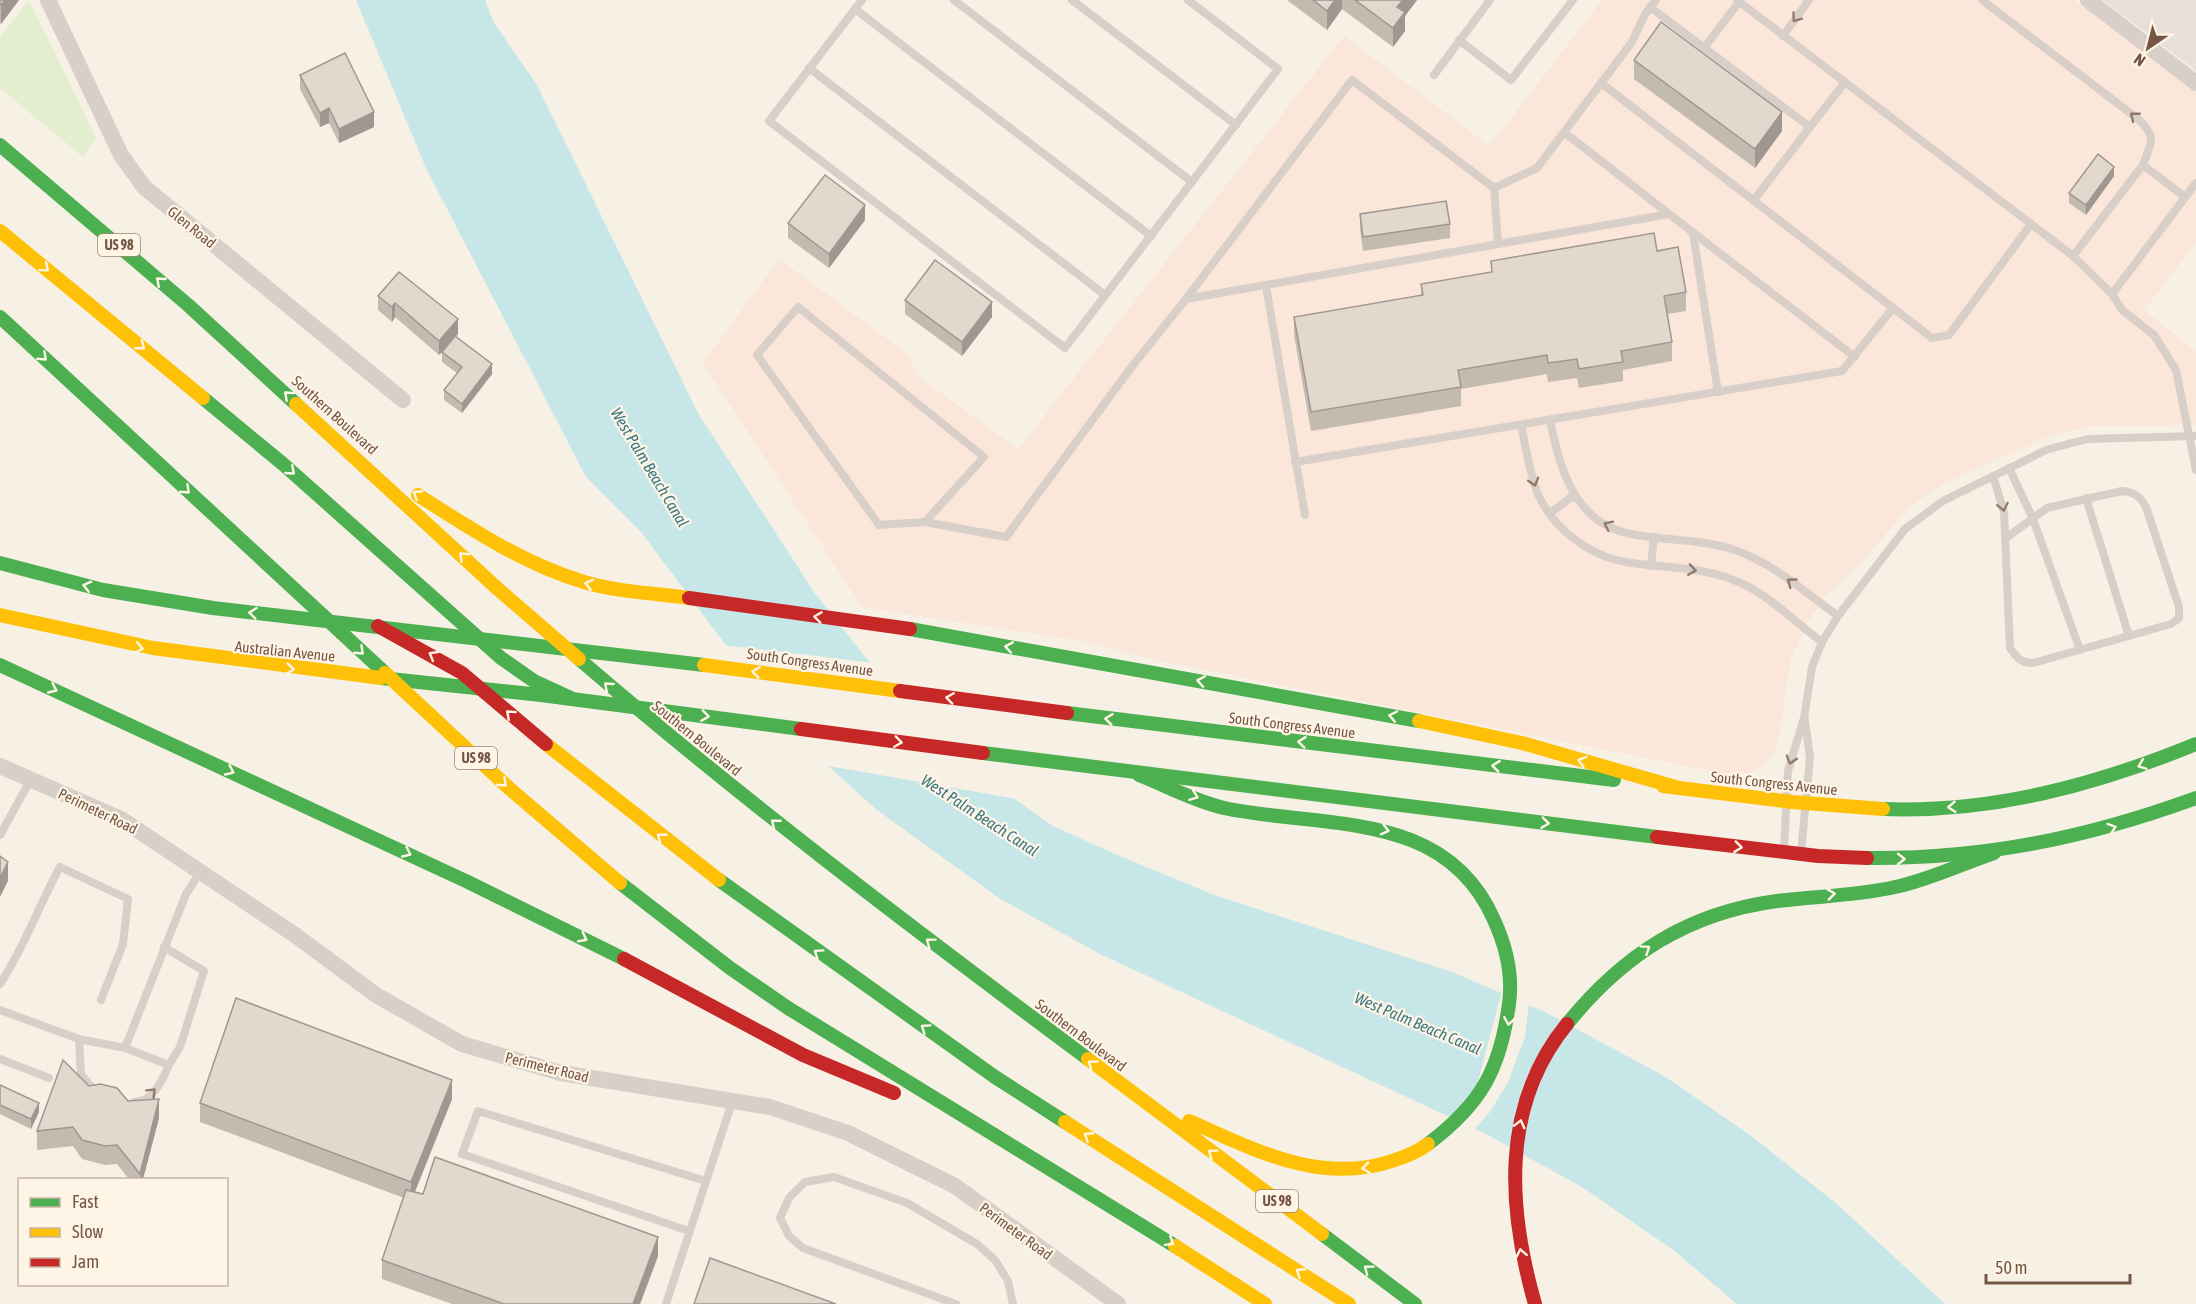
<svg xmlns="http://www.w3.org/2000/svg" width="2196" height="1304" font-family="'Asap Condensed',sans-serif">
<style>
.commercial{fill:#fbe6da}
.industrial{fill:#e9dfd7}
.green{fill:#e2eece}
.water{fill:#c7e6e7}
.pier{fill:#f7f0e5}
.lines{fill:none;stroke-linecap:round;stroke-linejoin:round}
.lane{stroke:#d8cfc8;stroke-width:8}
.street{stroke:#d8cfc8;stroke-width:16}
.fast{stroke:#4caf50;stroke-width:14}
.slow{stroke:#ffc107;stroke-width:14}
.jam{stroke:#c62828;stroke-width:14}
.wall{fill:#c3bab0}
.shaded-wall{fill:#9f9790}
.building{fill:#e3d8cd;stroke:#9f9790;stroke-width:1.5}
.oneway{stroke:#937a6c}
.oneway2{stroke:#fff5e6}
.labels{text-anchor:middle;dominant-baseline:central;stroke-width:4.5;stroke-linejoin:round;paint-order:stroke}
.shield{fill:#fff5e6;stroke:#9e8675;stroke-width:1.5}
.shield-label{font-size:14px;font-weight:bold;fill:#755645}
.street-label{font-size:15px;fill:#755645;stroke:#fff5e6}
.water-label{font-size:16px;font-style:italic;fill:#3b7883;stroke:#fff5e6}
</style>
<rect width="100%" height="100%" fill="#f7f0e5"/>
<!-- commercial -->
<path class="commercial" d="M1602,0H2075L2196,92V243L2144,310L2196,351V425L2093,426L2055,434L1947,482L1910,506L1865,558L1825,597L1808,622L1791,659L1777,748L1764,766L1750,773L1726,774L1141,657L1090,642L862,607L703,363L779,259L909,355L916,375L1018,449L1344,36L1487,144L1496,138Z"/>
<!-- industrial -->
<path class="industrial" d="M2103,0H2196V71Z"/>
<!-- green -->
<path class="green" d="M29,0L96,138L83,157L0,88V37Z"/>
<!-- water -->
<path class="water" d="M356,0H485L494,23L537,85L698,413L814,592L866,658L983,776L1051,825L1115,854L1214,895L1452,972L1545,1012L1664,1076L1750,1135L1837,1204L1945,1304H1737L1676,1252L1582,1187L1486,1134L1100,954L999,898L877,810L828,766L767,700L641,532L586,477L426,168Z"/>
<!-- pier -->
<g class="pier">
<path d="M723,645L875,663L985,774L1022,800L823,765L765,702Z"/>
<path d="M1502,990L1529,1002L1525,1037L1508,1082L1490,1112L1473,1131L1448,1120L1477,1085Z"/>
</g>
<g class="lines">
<!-- lane -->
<g class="lane">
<path d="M862,0L769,121L1065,348L1278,69L1188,0"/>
<path d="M954,0L1192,182"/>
<path d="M1072,0L1236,125"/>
<path d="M1737,0L2073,256L2112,294"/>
<path d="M1982,0L2138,119C2158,138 2151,141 2143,165"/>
<path d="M1650,7L1810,127L1754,200"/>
<path d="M855,9L1151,236"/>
<path d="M1783,36L1809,0"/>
<path d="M1459,40L1511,80L1573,0"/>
<path d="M1704,48L1739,2"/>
<path d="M809,68L1105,295"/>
<path d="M1434,75L1490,0"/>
<path d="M1601,83L1932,338L1949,335L2031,224"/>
<path d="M1810,127L1845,82"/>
<path d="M1564,132L1669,214"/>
<path d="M2196,183L2112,294L2122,310L2154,335L2176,370L2196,470"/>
<path d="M1494,188L1537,168L1632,42L1645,14L1656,0"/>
<path d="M1693,233L1718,392"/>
<path d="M2073,256L2143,165L2185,197"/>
<path d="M1266,286L1305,515"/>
<path d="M1186,299L1352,80L1494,188L1498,243"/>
<path d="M1550,420C1560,469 1574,523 1631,534C1666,541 1701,539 1735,550C1773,563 1806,593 1838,616"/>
<path d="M1521,425C1526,447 1529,471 1537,492C1553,530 1592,558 1632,563C1667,568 1703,567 1736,581C1767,593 1795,622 1822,642"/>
<path d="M1295,462L1842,371L1893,308"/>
<path d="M2009,468L2033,519L2080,650"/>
<path d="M1993,476L2004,512L2010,648C2017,658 2021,663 2033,663L2171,624L2179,618V607L2146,507C2140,496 2134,492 2122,491L2047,508L2006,538"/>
<path d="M2086,498L2129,636"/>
<path d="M1550,513L1573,496"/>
<path d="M925,522L984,457L798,307L757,355L879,525L925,522L1006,537L1130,369L1186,299L1669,214L1855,357"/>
<path d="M1651,566L1654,537"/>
<path d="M0,835L31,779"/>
<path d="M1784,851L1788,771L1804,718L1812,667L1822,642L1838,616L1905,529L1943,501L2046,450L2087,439L2196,436"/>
<path d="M1801,852L1810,758L1805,721"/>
<path d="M0,984C24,948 39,905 60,867L128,899L123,944L101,1000"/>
<path d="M0,1010L79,1039L125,1048L186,894L201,871"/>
<path d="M79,1039L81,1075L96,1092"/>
<path d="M125,1048L169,1065L180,1047L204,971L164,947"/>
<path d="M0,1059L49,1078"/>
<path d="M134,1102C154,1101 162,1081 169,1065"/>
<path d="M689,1231L462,1154L478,1111L706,1181"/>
<path d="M666,1304L732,1102"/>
<path d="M956,1304L803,1248L789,1236L780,1218L789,1198L805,1182L834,1177L907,1203L977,1244L995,1260L1008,1281L1013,1304"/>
</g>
<!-- street -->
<g class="street">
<path d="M48,0L121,155L144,187L403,400"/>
<path d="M2088,0L2196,83"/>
<path d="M0,766L121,819L295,935L376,995L462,1044L561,1073L770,1107L848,1133L955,1186L1118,1304"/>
</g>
<!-- fast -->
<g class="fast">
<path d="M0,145L188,305L296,404"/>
<path d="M0,317L385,673"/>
<path d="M203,398L283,464L501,658L534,681L571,698"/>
<path d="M0,563L103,590L213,608L704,665"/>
<path d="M910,629L1419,721"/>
<path d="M579,659C743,800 915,930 1088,1059"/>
<path d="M0,665L468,882L624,959"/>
<path d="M381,678L541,695L801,729"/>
<path d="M1067,713L1614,780"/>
<path d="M983,753L1657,837"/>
<path d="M1139,775C1167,786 1194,801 1224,808C1322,829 1445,808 1494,920C1506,946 1513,975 1509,1004C1500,1070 1481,1104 1428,1144"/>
<path d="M1883,809C1992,813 2096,785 2196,744"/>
<path d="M1867,858C1984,859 2086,838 2196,798"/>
<path d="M719,880L995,1077L1065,1122"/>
<path d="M620,883L730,968L788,1008L1175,1246"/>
<path d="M1567,1024C1623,955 1687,913 1777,901C1816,896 1856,896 1895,887C1929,880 1961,864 1994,853"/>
<path d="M1322,1234L1415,1304"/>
</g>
<!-- slow -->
<g class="slow">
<path d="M0,231L203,398"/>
<path d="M296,404L499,590L579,659"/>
<path d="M418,495C471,529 524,564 584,582C617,592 655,593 689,598"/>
<path d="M0,615L153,648L381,678"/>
<path d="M704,665L900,691"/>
<path d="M385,673L510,789L620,883"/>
<path d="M1419,721L1522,743L1679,788"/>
<path d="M546,744L719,880"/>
<path d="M1663,786L1792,802L1883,809"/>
<path d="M1088,1059L1322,1234"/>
<path d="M1189,1121C1255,1150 1322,1186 1395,1160C1407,1156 1418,1152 1428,1144"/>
<path d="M1065,1122L1349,1304"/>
<path d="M1175,1246L1265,1304"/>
</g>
<!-- jam -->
<g class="jam">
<path d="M689,598L910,629"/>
<path d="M378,626L462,673L546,744"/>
<path d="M900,691L1067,713"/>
<path d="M801,729L983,753"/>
<path d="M1657,837L1818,856L1867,858"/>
<path d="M624,959L803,1055L894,1093"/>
<path d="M1535,1304C1508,1209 1500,1106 1567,1024"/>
</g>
</g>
<!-- wall -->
<g class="wall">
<path d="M0,0H19L1,24L0,23Z"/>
<path d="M1287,0H1417L1405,16V31L1393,47L1342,9L1327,30Z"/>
<path d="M1634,60L1782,131L1755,168L1634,79Z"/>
<path d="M300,75L374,127L339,143L329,123L320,127L300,89Z"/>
<path d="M2114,176L2086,215L2069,203V193Z"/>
<path d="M1360,214L1450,224V238L1363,251L1360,229Z"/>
<path d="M865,220L829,268L788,238V223Z"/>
<path d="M1657,251L1686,292V311L1667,314L1672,342V361L1623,370V381L1579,388L1577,378L1548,382L1547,374L1461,389V406L1311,431L1294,335V317L1421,295V284L1491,272V261Z"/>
<path d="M378,296L458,334L456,336L492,374L462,413L444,400V390L457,373L442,362V352L439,355L395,317L392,322L378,310Z"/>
<path d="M905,300L992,317L962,356L905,314Z"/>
<path d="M0,1085L39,1112L31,1129L0,1114Z"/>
<path d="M452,1099L415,1192L658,1256L640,1304H452L382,1279V1260L404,1198L200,1122V1103Z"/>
<path d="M128,1101L159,1118L143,1179H129L117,1164L105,1165L82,1159L73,1146L37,1150V1131Z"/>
</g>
<!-- shaded-wall -->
<g class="shaded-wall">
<path d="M5,0H19L1,24V5Z"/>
<path d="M1335,0H1342V9L1327,30V11Z"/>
<path d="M1403,0H1417L1405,16V31L1393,47V28L1397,7Z"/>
<path d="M329,108V123L320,127V113Z"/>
<path d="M374,112V127L339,143V129Z"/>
<path d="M1782,112V131L1755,168V149Z"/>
<path d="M2114,167V176L2086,215V205Z"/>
<path d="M865,205V220L829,268V254Z"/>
<path d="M992,302V317L962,356V342Z"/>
<path d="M395,303V317L392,322V307Z"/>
<path d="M458,319V334L439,355V341Z"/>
<path d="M492,364V374L462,413V404Z"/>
<path d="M8,862V881L0,897V878Z"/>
<path d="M452,1080V1099L411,1201V1182Z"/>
<path d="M159,1099V1118L143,1179H140V1174Z"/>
<path d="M39,1103V1112L31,1129V1119Z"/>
<path d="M658,1237V1256L640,1304H633Z"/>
</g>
<!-- building -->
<g class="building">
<path d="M0,0H5L1,5L0,4Z"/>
<path d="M1313,0H1335L1327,11Z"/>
<path d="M1355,0H1403L1397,7L1405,12L1393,28Z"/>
<path d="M1661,22L1782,112L1755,149L1634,60Z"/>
<path d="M345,53L374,112L339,129L329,108L320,113L300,75Z"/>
<path d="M2098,154L2114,167L2086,205L2069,193Z"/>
<path d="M825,175L865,205L829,254L788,223Z"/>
<path d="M1446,201L1450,224L1363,237L1360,214Z"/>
<path d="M1654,233L1657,251L1678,247L1686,292L1664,296L1672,342L1621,351L1623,362L1579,369L1577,359L1548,363L1547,355L1458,370L1461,387L1311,412L1294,317L1423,295L1421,284L1492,272L1491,261Z"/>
<path d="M935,260L992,302L962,342L905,300Z"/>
<path d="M399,272L458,319L439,341L395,303L392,307L378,296Z"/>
<path d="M455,336L492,364L462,404L444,390L462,367L442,352Z"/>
<path d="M0,856L8,862L0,878Z"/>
<path d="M236,998L452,1080L411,1182L200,1103Z"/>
<path d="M63,1060L89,1086L100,1084L117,1088L128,1101L159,1099L140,1174L117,1145L105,1146L82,1140L73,1127L37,1131Z"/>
<path d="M0,1085L39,1103L31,1119L0,1105Z"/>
<path d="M435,1157L658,1237L633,1304H504L382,1260L406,1190L423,1194Z"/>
<path d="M710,1258L836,1304H694Z"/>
</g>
<!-- one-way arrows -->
<defs><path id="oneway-chevron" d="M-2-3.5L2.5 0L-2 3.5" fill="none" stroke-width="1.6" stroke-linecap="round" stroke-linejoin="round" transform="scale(1.5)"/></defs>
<g class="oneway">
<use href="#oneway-chevron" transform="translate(1796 18) rotate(126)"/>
<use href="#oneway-chevron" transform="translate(2134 116) rotate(-141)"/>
<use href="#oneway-chevron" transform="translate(1534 482) rotate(73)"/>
<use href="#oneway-chevron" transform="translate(2003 507) rotate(79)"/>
<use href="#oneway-chevron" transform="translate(1608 525) rotate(-154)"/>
<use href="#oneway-chevron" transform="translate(1692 570) rotate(9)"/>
<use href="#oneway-chevron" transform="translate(1791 582) rotate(-144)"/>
<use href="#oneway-chevron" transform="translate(1791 760) rotate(107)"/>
<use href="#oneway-chevron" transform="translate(152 1092) rotate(-45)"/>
</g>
<g class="oneway2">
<use href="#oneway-chevron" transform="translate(45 268) rotate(40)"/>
<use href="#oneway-chevron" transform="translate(160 281) rotate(-139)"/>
<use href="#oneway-chevron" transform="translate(141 346) rotate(38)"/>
<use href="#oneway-chevron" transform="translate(43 357) rotate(43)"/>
<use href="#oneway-chevron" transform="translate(288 395) rotate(-138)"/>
<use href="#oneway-chevron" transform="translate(291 471) rotate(41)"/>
<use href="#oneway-chevron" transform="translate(186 490) rotate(43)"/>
<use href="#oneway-chevron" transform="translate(417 494) rotate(-147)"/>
<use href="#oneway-chevron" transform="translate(463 556) rotate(-137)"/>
<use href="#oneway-chevron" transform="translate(589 584) rotate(-166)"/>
<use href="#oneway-chevron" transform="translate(87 586) rotate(-166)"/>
<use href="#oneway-chevron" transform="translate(253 613) rotate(-174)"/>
<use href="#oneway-chevron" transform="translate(818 617) rotate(-172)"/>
<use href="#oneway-chevron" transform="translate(1009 647) rotate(-170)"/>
<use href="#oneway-chevron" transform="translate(139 648) rotate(11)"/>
<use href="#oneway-chevron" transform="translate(360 651) rotate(43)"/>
<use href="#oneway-chevron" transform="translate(433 655) rotate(-149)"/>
<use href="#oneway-chevron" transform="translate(290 669) rotate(6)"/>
<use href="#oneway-chevron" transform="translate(756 672) rotate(-172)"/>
<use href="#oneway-chevron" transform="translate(1201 681) rotate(-170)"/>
<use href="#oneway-chevron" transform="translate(608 686) rotate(-139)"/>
<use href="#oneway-chevron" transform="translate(53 689) rotate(25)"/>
<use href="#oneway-chevron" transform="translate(950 698) rotate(-172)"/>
<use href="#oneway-chevron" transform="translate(510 714) rotate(-138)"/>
<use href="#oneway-chevron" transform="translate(705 716) rotate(8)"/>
<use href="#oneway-chevron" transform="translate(1393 716) rotate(-168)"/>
<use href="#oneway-chevron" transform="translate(1109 719) rotate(-173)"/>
<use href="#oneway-chevron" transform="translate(898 742) rotate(8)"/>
<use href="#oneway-chevron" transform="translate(1302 742) rotate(-173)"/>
<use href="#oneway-chevron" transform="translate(1582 761) rotate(-164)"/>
<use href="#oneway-chevron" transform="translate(2142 765) rotate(160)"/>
<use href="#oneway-chevron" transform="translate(1496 766) rotate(-173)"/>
<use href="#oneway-chevron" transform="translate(230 771) rotate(25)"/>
<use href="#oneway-chevron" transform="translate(503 783) rotate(43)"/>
<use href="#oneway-chevron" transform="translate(1194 796) rotate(21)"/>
<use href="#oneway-chevron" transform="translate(1952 807) rotate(176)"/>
<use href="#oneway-chevron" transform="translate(775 823) rotate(-141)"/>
<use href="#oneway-chevron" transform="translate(1545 823) rotate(7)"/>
<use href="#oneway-chevron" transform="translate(2112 828) rotate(-18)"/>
<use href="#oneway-chevron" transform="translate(1385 830) rotate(14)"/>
<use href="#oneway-chevron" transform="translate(661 837) rotate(-142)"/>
<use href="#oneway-chevron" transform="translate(1738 847) rotate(7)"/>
<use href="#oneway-chevron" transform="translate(407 853) rotate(25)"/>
<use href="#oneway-chevron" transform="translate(1901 859)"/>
<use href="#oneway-chevron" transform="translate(1831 894) rotate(-7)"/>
<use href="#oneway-chevron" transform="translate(583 938) rotate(27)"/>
<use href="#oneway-chevron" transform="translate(930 942) rotate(-143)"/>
<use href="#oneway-chevron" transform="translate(1646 949) rotate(-34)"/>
<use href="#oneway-chevron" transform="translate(818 953) rotate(-145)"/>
<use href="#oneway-chevron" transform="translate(1509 1021) rotate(99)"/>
<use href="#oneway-chevron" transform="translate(925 1028) rotate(-145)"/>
<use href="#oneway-chevron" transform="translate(1092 1064) rotate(-143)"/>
<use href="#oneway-chevron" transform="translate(1520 1124) rotate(-76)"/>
<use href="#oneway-chevron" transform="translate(1088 1136) rotate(-147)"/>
<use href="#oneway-chevron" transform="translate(1212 1153) rotate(-143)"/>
<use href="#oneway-chevron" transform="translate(1366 1168) rotate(172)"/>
<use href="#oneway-chevron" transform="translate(1170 1242) rotate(32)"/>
<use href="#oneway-chevron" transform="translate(1521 1253) rotate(-101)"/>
<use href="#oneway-chevron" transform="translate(1368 1269) rotate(-143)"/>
<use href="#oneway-chevron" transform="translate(1300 1272) rotate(-147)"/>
</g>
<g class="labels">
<!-- shield labels -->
<g class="shield">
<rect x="98" y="234" width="42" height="22" rx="4.5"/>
<rect x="455" y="747" width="42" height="22" rx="4.5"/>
<rect x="1256" y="1190" width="42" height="22" rx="4.5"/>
</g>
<g class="shield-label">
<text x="119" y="245">US 98</text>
<text x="476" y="758">US 98</text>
<text x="1277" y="1201">US 98</text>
</g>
<!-- street labels -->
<g class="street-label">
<text transform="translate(192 227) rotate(39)">Glen Road</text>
<text transform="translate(335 415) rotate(42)">Southern Boulevard</text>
<text transform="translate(285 651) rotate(6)">Australian Avenue</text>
<text transform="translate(810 662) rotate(8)">South Congress Avenue</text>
<text transform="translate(1292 725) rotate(7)">South Congress Avenue</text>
<text transform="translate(697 738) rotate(39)">Southern Boulevard</text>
<text transform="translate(1774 783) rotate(6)">South Congress Avenue</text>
<text transform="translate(98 811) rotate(26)">Perimeter Road</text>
<text transform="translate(1081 1035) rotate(37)">Southern Boulevard</text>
<text transform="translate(547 1067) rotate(14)">Perimeter Road</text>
<text transform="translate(1016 1231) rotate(36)">Perimeter Road</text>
</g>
<!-- water labels -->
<g class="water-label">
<text transform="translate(650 467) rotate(59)">West Palm Beach Canal</text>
<text transform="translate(980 815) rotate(33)">West Palm Beach Canal</text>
<text transform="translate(1418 1023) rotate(23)">West Palm Beach Canal</text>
</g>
</g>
<!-- legend -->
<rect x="18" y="1178" width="210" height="108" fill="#fff5e6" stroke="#c8b5a6" stroke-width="1.5"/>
<rect x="30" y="1198" width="30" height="9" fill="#4caf50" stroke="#c8b5a6" stroke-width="1.5"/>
<text x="72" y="1208" font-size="18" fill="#755645">Fast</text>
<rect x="30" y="1228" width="30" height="9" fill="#ffc107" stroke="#c8b5a6" stroke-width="1.5"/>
<text x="72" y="1238" font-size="18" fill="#755645">Slow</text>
<rect x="30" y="1258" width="30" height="9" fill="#c62828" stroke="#c8b5a6" stroke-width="1.5"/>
<text x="72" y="1268" font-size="18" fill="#755645">Jam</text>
<!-- north arrow -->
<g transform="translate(2148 48) rotate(215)" stroke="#fff5e6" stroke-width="4.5" paint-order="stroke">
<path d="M0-4.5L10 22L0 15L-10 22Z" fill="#755645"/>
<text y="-9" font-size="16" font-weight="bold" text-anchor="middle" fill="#755645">N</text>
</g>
<!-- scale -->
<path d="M1986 1274v9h144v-9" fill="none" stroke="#755645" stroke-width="3"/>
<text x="1995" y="1274" font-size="18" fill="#755645" stroke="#fff5e6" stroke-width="4.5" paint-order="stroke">50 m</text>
</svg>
